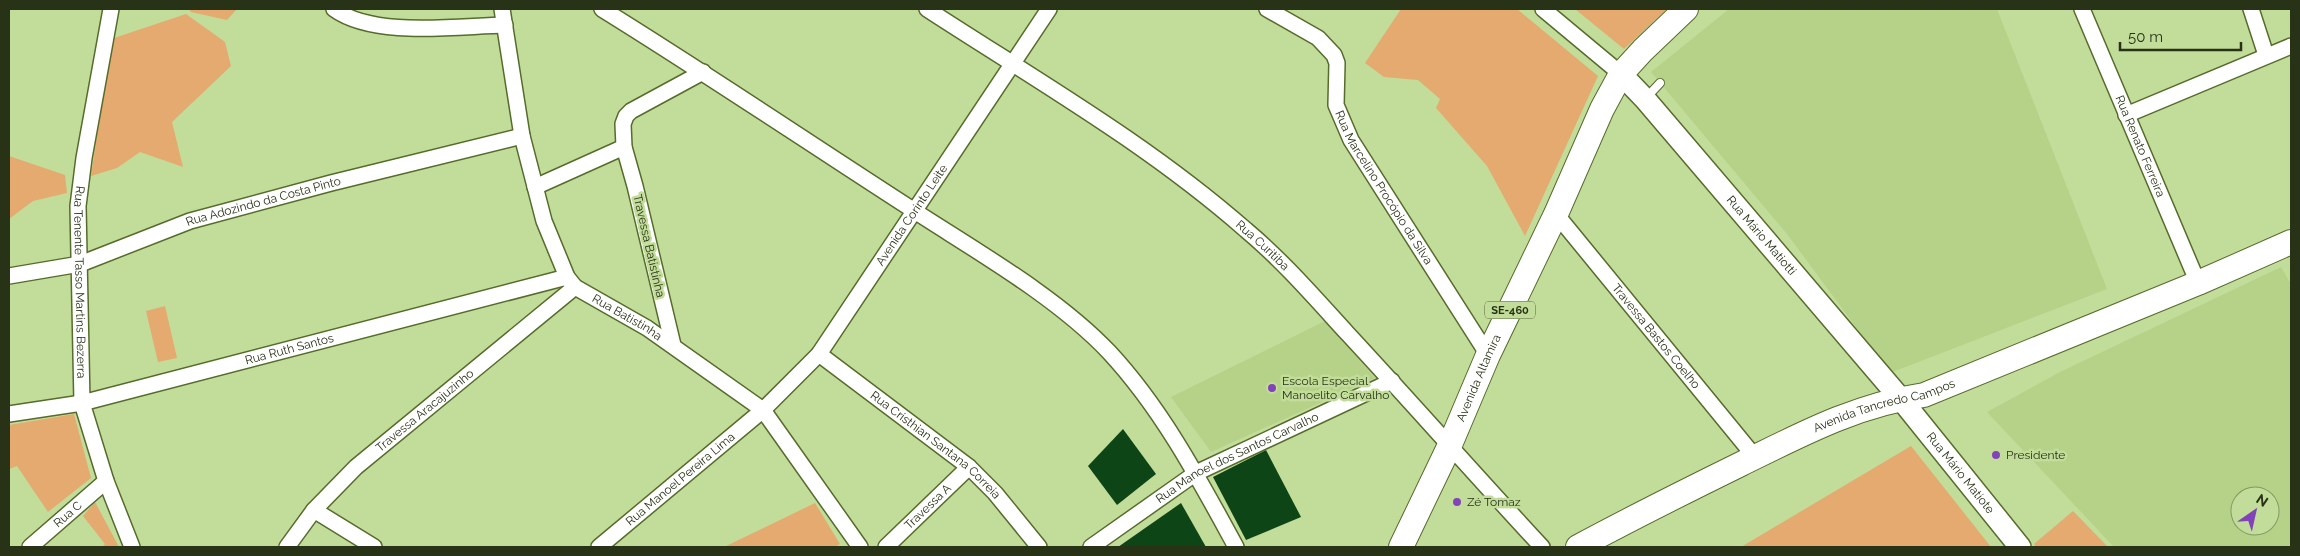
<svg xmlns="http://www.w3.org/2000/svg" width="2300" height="556" font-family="Raleway,sans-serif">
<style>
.built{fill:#b5d288;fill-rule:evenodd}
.green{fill:#e4aa6f}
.building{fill:#0d4517}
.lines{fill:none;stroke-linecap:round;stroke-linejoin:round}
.lane-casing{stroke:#556c2c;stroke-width:10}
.street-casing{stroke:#556c2c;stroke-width:18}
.secondary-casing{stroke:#556c2c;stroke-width:24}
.primary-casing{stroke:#556c2c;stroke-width:26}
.lane{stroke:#fff;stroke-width:8}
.street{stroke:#fff;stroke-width:15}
.secondary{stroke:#fff;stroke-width:21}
.primary{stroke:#fff;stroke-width:24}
.poi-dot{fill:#8243b8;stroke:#c2dd99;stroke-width:2}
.labels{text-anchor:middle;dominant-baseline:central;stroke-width:5;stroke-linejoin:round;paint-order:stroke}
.shield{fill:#c2dd99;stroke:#56653e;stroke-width:1}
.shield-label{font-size:11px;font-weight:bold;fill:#283217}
.street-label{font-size:12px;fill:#283217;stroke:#c2dd99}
.poi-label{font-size:12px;fill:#283217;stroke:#c2dd99;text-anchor:start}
</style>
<rect width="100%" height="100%" fill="#c2dd99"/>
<!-- built -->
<g class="built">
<path d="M1729,9H1997L2107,289L1890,373L1787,234L1651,72Z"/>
<path d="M2281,267L2291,284V547H2114L1987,412L2060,372ZM2240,496H2270V526H2240Z"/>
<path d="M1325,321L1375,378L1211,452L1171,397Z"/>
</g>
<!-- green -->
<g class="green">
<path d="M189,9H237L227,20L191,12Z"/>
<path d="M1401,9H1517L1598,76L1525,236L1487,166L1436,108L1440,99L1418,80L1384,77L1365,63Z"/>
<path d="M1575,9H1667L1624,49Z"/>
<path d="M186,14L225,42L231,66L172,122L183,167L140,152L117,168L91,176L111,39Z"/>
<path d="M9,156L65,175L67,193L33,201L9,219Z"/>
<path d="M165,306L177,358L158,362L146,311Z"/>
<path d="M74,414L91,478L48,512L17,466L9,469V425Z"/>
<path d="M1911,446L1991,547H1741Z"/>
<path d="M95,502L119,547H102L105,544L83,516Z"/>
<path d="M815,503L840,544L835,547H724Z"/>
<path d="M2073,511L2108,547H2036L2034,544Z"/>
</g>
<!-- building -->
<g class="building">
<path d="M1123,429L1156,474L1117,505L1088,466Z"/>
<path d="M1266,450L1301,517L1246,540L1213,477Z"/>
<path d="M1181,503L1206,547H1118Z"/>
</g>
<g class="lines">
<defs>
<path id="lane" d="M1646,98L1660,83"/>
<g id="street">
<path id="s1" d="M111,9L84,158L78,206L82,403L106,481L132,547"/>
<path d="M334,9C374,38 456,26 505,25"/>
<path id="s2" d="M502,9L522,136L544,221L567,277L575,287L647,328L763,410L860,547"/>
<path d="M602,9C707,74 809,143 913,210C976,251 1057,297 1109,352C1162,409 1199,479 1236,547"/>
<path id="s3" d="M927,9C1036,80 1148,144 1246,230C1283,261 1315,298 1347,333C1413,404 1476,476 1542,547"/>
<path id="s4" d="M1267,9L1318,38L1334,55L1337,63L1336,105L1351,140L1488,355"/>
<path d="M1543,9L1621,74"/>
<path id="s5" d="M2082,9L2198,283"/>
<path d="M2251,9L2266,55"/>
<path d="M2126,115L2291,46"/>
<path d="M535,187L624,147"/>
<path id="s6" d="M1556,214L1755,457"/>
<path id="s7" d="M9,276L80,264L190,221L331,183L522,136"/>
<path d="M673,345L635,186L624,147L623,124L626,116L631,111L703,72"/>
<path id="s8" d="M819,354L969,467L995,493L1039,547"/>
<path id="s9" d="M9,414L82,403L567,277"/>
<path d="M314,510L374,547"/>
<path id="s10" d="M30,547L106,481"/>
<path id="s11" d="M287,547L314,510L356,467L575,287"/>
<path id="s12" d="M599,547L763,410L819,354L1049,9"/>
<path id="s13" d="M886,547L969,467"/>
<path id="s14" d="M1091,547L1196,473L1392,381"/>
</g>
<g id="secondary">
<path id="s15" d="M1621,74L1645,99L1900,398L2020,547"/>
</g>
<g id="primary">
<path id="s16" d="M1401,547L1449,447L1488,355L1556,214L1602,109L1621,74L1643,50L1686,9"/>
<path id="s17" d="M1578,547C1632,518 1686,491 1741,464C1802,434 1856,405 1924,395L2198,283L2291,242"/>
</g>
</defs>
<!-- lane casing -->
<use href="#lane" class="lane-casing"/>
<!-- street casing -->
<use href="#street" class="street-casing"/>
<!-- secondary casing -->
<use href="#secondary" class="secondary-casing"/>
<!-- primary casing -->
<use href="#primary" class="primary-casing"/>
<!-- lane -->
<use href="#lane" class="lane"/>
<!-- street -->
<use href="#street" class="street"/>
<!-- secondary -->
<use href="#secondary" class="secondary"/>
<!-- primary -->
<use href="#primary" class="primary"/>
</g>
<!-- markers -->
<g class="poi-dot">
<circle cx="1272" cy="388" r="5"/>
<circle cx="1996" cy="455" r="5"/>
<circle cx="1457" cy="502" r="5"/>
</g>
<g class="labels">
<!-- shield labels -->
<rect class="shield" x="1485" y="301.5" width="50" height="17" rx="4"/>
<g class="shield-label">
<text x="1510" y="310">SE-460</text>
</g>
<!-- street labels -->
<g class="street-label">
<text stroke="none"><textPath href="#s5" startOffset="149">Rua Renato Ferreira</textPath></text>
<text stroke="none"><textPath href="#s4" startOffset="228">Rua Marcelino Procópio da Silva</textPath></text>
<text stroke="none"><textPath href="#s7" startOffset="266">Rua Adozindo da Costa Pinto</textPath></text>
<text stroke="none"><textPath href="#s12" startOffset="460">Avenida Corinto Leite</textPath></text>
<text stroke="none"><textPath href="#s15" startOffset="214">Rua Mário Matiotti</textPath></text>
<text transform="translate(649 246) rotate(77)">Travessa Batistinha</text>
<text stroke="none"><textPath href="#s3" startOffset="411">Rua Curitiba</textPath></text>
<text stroke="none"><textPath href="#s1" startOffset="276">Rua Tenente Tasso Martins Bezerra</textPath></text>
<text stroke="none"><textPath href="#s2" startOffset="350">Rua Batistinha</textPath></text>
<text stroke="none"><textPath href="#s6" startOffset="158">Travessa Bastos Coelho</textPath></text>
<text stroke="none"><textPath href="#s9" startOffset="288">Rua Ruth Santos</textPath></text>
<text stroke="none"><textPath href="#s16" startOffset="186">Avenida Altamira</textPath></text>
<text stroke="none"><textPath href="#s17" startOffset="338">Avenida Tancredo Campos</textPath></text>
<text stroke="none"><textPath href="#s11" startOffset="195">Travessa Aracajuzinho</textPath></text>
<text stroke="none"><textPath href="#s8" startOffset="148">Rua Cristhian Santana Correia</textPath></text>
<text stroke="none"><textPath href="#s14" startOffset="172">Rua Manoel dos Santos Carvalho</textPath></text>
<text stroke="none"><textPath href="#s15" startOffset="524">Rua Mário Matiote</textPath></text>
<text stroke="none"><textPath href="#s12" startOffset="106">Rua Manoel Pereira Lima</textPath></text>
<text stroke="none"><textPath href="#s13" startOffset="58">Travessa A</textPath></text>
<text stroke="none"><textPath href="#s10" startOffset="50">Rua C</textPath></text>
</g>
<!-- poi labels -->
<g class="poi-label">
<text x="1282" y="381">Escola Especial<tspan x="1282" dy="14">Manoelito Carvalho</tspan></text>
<text x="2006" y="455">Presidente</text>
<text x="1467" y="502">Zé Tomaz</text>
</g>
</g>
<!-- border -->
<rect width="2300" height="556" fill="none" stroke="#283217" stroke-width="20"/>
<!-- north arrow -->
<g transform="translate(2255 511) rotate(34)"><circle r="24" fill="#c2dd99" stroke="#849965"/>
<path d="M0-4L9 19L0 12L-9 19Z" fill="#8243b8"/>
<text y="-8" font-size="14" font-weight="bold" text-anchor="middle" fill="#283217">N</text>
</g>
<!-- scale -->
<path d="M2120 42v8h121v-8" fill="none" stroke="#283217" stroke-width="2.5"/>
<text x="2128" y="42" font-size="15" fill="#283217" stroke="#c2dd99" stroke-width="4" paint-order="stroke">50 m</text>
</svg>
